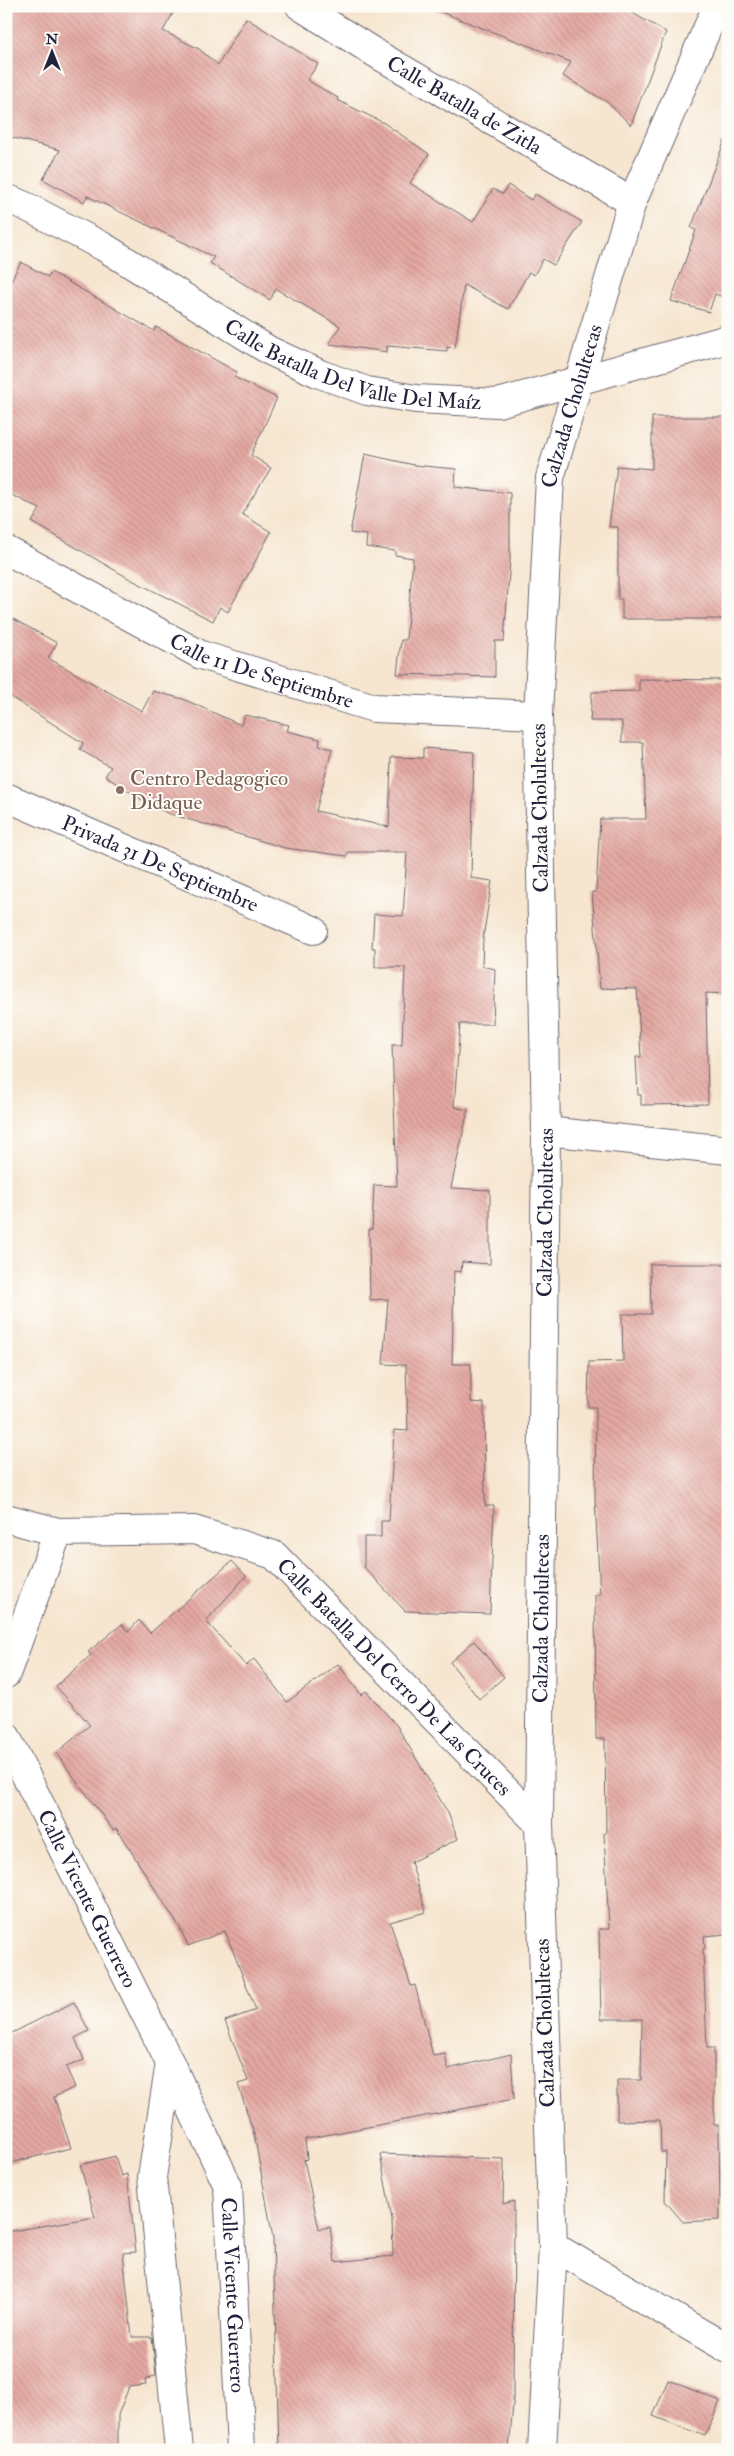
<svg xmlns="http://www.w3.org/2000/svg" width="734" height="2456" font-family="'IM FELL Double Pica',serif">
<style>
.building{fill:url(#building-back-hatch)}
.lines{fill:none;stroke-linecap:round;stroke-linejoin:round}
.minor-casing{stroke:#6c666f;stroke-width:30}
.minor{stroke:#fff;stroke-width:28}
.education-dot{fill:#8d6e63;stroke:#fdfcf7;stroke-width:2}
.labels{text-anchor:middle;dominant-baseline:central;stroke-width:4;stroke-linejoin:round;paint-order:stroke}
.street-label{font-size:21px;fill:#22223b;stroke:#fdfcf7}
.education-label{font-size:21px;fill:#785e54;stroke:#fdfcf7;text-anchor:start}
</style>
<defs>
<pattern id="building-back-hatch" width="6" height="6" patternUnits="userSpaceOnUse" patternTransform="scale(1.25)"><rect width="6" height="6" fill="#e4a8a1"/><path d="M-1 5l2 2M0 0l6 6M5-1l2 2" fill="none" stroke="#c3908c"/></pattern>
</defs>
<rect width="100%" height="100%" fill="#fdfcf7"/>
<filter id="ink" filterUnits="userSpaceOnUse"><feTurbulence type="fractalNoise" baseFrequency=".02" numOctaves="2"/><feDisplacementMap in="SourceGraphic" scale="10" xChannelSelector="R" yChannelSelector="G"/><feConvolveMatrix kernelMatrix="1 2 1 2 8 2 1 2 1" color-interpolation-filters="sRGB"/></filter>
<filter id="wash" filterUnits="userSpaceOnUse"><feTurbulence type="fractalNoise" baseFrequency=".0096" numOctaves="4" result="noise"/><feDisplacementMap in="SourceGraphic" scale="20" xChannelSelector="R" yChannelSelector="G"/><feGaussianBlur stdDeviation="1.12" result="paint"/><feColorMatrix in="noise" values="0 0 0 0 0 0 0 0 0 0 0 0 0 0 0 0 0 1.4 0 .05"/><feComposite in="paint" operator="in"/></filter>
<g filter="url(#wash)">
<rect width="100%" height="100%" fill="#f6e5cf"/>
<g id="blocks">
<!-- building -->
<g class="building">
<path d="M6,6H177L163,31L199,49L218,65L246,18L318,64L307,80L338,98L337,100L384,123L429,154L410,183L473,222L493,189L503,194L508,185L531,200L535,194L582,222L554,265L543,259L534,275L529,272L508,309L464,285L455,348L447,347V351L387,346V352L329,344L340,326L276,289L270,300L210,263L214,257L87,196L84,202L43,179L60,150L6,136Z"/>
<path d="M433,6H620L666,32L631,125L607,102L563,76L571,62L433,9Z"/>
<path d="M725,140H728V299L715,294L709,312L671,301L696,230L691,228Z"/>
<path d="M21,262L48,277L51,272L154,331L156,327L237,372L234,377L277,398L251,455L271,468L242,514L271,532L228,612L220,607L213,621L130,579L32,522L40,509L6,492V290Z"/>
<path d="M652,417H728V619H622V599H618V527H609L617,466L652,469Z"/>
<path d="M365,454L414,465L456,469L455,487L510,493V560L504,641H495V677L397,674L401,640H406L413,558L395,555V551L366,547L367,535L350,533Z"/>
<path d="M6,615L57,643L48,658L142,711L153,691L183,699L241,725L245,715L289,725L287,731L320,739L319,746L332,749L316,811L389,827L391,757L423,758V748L474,752L471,878L492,881L483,938L482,966L495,969L493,1024H460L454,1107L468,1110L451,1188L490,1190V1264L462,1262L461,1272L454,1271L452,1364H471V1402L484,1403L485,1506H494L490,1614L405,1611L364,1567V1537H381V1521H389L394,1430L408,1431L406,1365L383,1364L388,1299L370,1300L369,1229H372L374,1185L397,1186L392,1045H402L405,967H375V948H372L374,914L403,916L407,852H348L347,856L285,848L167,813L145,802L105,776L111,767L80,750L83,743L6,694Z"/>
<path d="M639,679L728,680V994L706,993L708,1104L641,1105V1095H638L636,1057H641L637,989L600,988L592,892H596L600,819H646L643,742H622V721H590L592,692L639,691Z"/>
<path d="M650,1264H728V1934L704,1936L705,1948L703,1949L707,2048H714V2125H719L720,2220L683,2222L665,2201L666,2152H661L660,2120L617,2121V2080H641L642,2019H601L599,1929H609L604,1833H606L605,1739H596L595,1595H600L595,1499L596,1407H588L589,1362L623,1361L622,1314H651Z"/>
<path d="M232,1561L246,1576L206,1621L246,1666L254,1659L287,1702L338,1664L361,1695L366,1691L397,1726L448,1813L458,1839L411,1862L426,1912L390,1922L411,1986L415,1985L433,2056L445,2054L448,2069L511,2054L514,2099L305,2139L307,2159L304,2160L319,2229L330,2227L335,2262L393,2256L392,2219L380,2154L504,2159L503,2204L514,2201L513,2404L509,2450H279L273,2238L254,2134L238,2084L248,2081L225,2021L256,2010L225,1931L188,1946L180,1928L116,1828L113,1830L56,1753L90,1725L56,1686L91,1655L88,1652L122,1624L128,1632L139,1620L150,1633Z"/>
<path d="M474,1641L504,1677L479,1699L450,1662Z"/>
<path d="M74,2002L89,2031L75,2038L84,2060L66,2067L75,2087L54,2097L71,2148L6,2164V2036Z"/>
<path d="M115,2156L121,2176L127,2174L136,2252L123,2253L132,2337H152L156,2375L145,2380L146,2385L129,2387L118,2415V2450H6V2232L95,2217L80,2165Z"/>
<path d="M668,2380L720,2401L705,2436L653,2416Z"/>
</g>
</g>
</g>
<g filter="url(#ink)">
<use href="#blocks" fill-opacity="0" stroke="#6c666f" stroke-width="1"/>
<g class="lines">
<defs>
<g id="minor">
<path id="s1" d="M300,6L380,56L632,202"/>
<path id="s2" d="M6,198L25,206L104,247L270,351L320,374L367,391L416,399L498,403L728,339"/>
<path id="s3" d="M6,550L201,655L374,708L538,715"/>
<path id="s4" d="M6,797L313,930"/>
<path d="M546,1131L728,1150"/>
<path id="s5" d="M6,1518L58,1532L194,1530L274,1555L539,1824"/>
<path d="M6,1674L58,1532"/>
<path id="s6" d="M6,1736L170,2063L228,2186L241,2450"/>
<path d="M170,2063L152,2177L179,2450"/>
<path d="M553,2246L728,2349"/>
<path id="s7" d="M542,2450L553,2246L539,1824L546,1131L538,715L550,478L632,202L717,6"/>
</g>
</defs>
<!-- minor casing -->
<use href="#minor" class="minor-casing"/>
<!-- minor -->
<use href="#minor" class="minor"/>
</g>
</g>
<!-- markers -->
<circle class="education-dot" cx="120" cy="790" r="5"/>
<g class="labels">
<!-- street labels -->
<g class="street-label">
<text stroke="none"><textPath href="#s1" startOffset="192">Calle Batalla de Zitla</textPath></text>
<text stroke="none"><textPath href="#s2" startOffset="390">Calle Batalla Del Valle Del Maíz</textPath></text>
<text stroke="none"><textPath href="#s7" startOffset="2048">Calzada Cholultecas</textPath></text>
<text stroke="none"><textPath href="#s3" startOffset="284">Calle 11 De Septiembre</textPath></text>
<text transform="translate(540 808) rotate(-91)">Calzada Cholultecas</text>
<text stroke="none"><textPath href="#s4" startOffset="168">Privada 31 De Septiembre</textPath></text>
<text stroke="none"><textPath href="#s7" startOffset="1238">Calzada Cholultecas</textPath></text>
<text stroke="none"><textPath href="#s7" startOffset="832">Calzada Cholultecas</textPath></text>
<text stroke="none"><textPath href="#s5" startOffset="445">Calle Batalla Del Cerro De Las Cruces</textPath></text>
<text stroke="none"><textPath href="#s6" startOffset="182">Calle Vicente Guerrero</textPath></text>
<text transform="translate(545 2023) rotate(-92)">Calzada Cholultecas</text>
<text stroke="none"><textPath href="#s6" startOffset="611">Calle Vicente Guerrero</textPath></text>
</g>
<!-- education labels -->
<g class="education-label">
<text x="130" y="778">Centro Pedagogico<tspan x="130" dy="24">Didaque</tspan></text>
</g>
</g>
<!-- margin -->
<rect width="734" height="2456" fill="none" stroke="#fdfcf7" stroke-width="25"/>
<!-- north arrow -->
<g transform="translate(52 52)" stroke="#fdfcf7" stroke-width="4" paint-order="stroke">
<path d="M0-4L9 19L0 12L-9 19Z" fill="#22223b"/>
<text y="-8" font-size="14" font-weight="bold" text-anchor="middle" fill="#22223b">N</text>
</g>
</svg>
